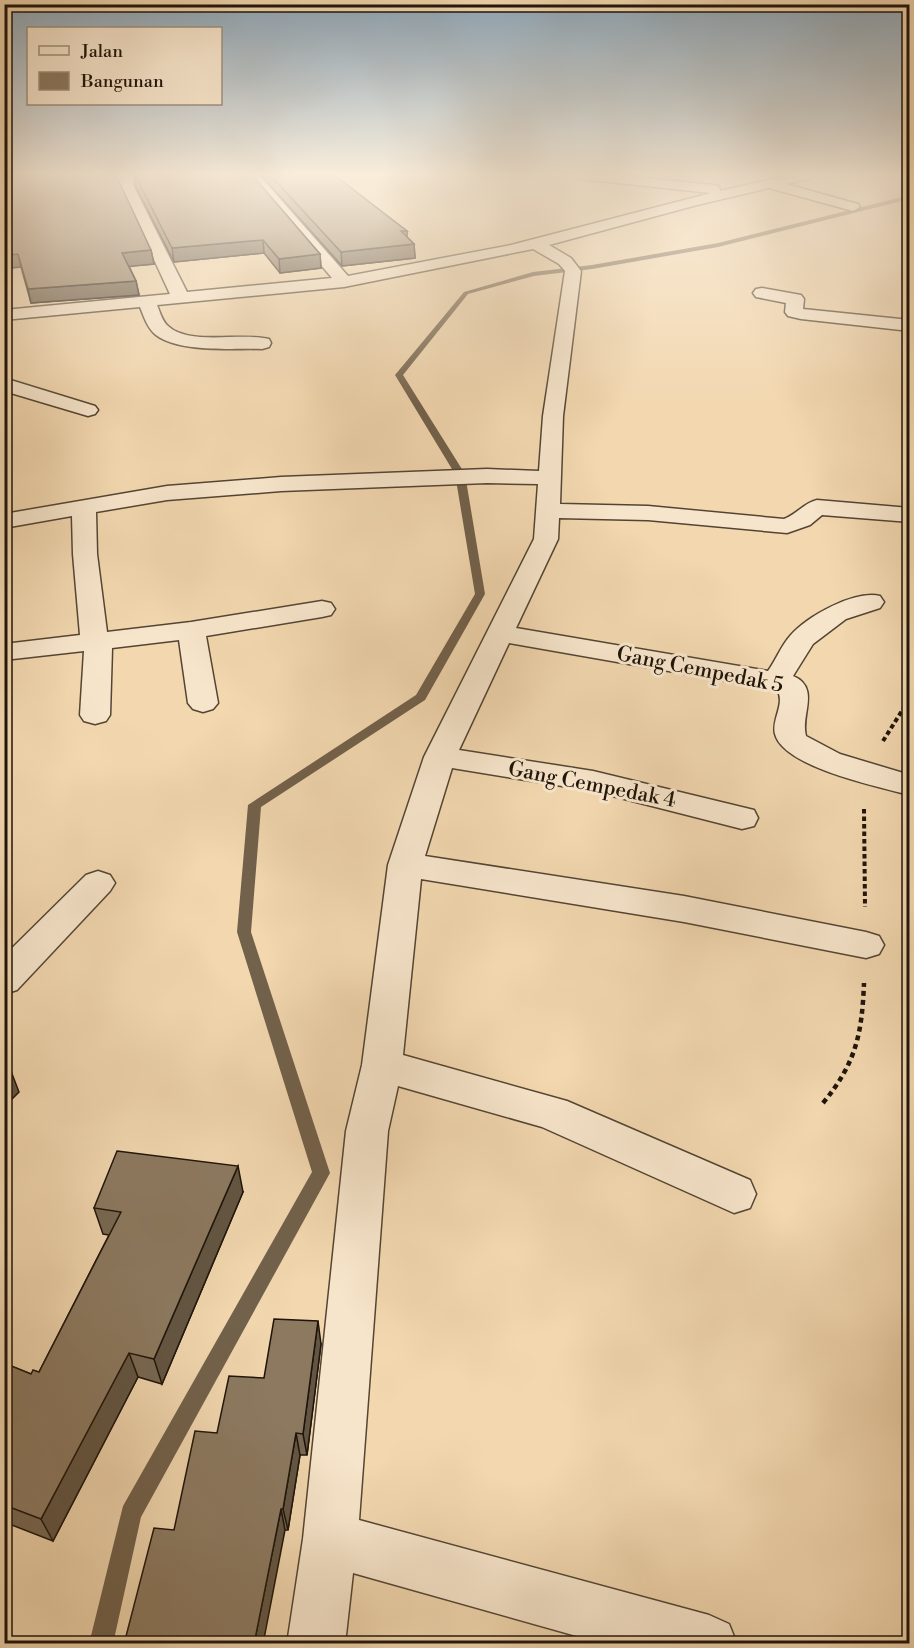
<svg xmlns="http://www.w3.org/2000/svg" width="914" height="1648" font-family="'Libre Bodoni',serif">
<style>
.lines{fill:none;stroke-linecap:round;stroke-linejoin:round}
.stream{fill:#72614b;fill-rule:evenodd}
.minor-casing{stroke:#534533;stroke-width:3}
.path-far1{stroke:#1e140a;stroke-width:4;stroke-dasharray:4.5 3;stroke-linecap:butt}
.path{stroke:#1e140a;stroke-width:4.5;stroke-dasharray:5 4;stroke-linecap:butt}
.minor{fill:#f7e5cb;fill-rule:evenodd}
.wall{fill:#786853;stroke:#1e140a;stroke-width:1.5}
.shaded-wall{fill:#625543;stroke:#1e140a;stroke-width:1.5}
.building{fill:#8c7960;stroke:#1e140a;stroke-width:1.5}
.labels{text-anchor:middle;dominant-baseline:central;stroke-width:6;stroke-linejoin:round;paint-order:stroke}
.street-label{font-size:21px;fill:#1e140a;stroke:#f7e5cb}
</style>
<rect width="100%" height="100%" fill="#f2d7af"/>
<filter id="stains"><feTurbulence type="fractalNoise" baseFrequency=".00333" numOctaves="4"/><feColorMatrix values="0 0 0 0 .2 0 0 0 0 .09 0 0 0 0 .02 0 0 0 .5 -.17"/></filter>
<radialGradient id="worn" r=".72"><stop offset=".6" stop-color="#630" stop-opacity="0"/><stop offset="1" stop-color="#630" stop-opacity=".3"/></radialGradient>
<g class="lines">
<!-- stream -->
<path class="stream" d="M910,195V199L718,247L592,269L534,276L468,294L403,375L465,474L485,594L425,700L261,807L251,932L330,1173L141,1517L113,1644H89L123,1506L312,1172L237,932L248,805L416,695L475,594L455,474L395,375L464,292L533,272L592,265L718,243Z"/>
<defs>
<g id="minor">
<path d="M134,175H172L165,179L132,183L187,292L332,278L245,175H259L348,276L511,245L711,193L581,179L574,175H617L714,185L719,186L720,191L791,175H815L813,178L786,184L858,204L860,207L853,211L769,188L697,205L549,245L571,258L581,271L563,416L560,504L648,506L784,519C797,514 804,503 817,500L910,508V522L822,515L810,525L787,533L648,520L559,518L558,539L516,628L768,671C776,660 781,646 790,636C807,616 855,590 880,596L884,602L880,608L846,619L813,644L793,676C821,688 800,715 806,736L840,754L910,775V795C879,787 783,767 775,734C771,720 786,703 777,690L509,643L459,750L593,771L754,810L758,818L754,826L742,829L593,791L452,768L425,856L684,896L866,932L879,936L884,945L879,954L866,958L684,922L421,879L403,1055L567,1101L750,1180L756,1194L750,1208L734,1213L542,1127L398,1086L388,1131L359,1520L709,1615L729,1624L737,1644H605L353,1573L345,1644H287L303,1539L346,1131L362,1065L388,865L424,757L534,539L538,484L487,483L281,491L167,500L96,512L97,554L107,632L191,622L322,601L331,603L335,609L331,615L322,617L206,636L218,703L213,709L203,712L193,709L188,703L179,640L112,648L110,715L106,721L95,724L84,721L80,715L84,651L4,660V644L80,635L73,554L72,516L4,528V514L167,486L281,477L487,469L539,471L543,416L565,271L559,264L533,249L344,287L157,305C160,312 162,321 168,326C189,346 241,332 269,339L271,343L269,347L262,349C233,348 180,353 156,335C148,329 144,317 140,307L4,320V310L170,294L119,184L4,187V179Z"/>
<path d="M762,288L801,295L804,299L803,309L910,320V331L801,319L788,316L785,312L786,303L756,297L753,293L756,289Z"/>
<path d="M4,378L95,406L98,410L95,414L88,416L4,391Z"/>
<path d="M98,871L110,875L115,883L110,891L17,990L4,994V956L86,875Z"/>
</g>
</defs>
<!-- minor casing -->
<use href="#minor" class="minor-casing"/>
<!-- path-far1 -->
<g class="path-far1">
<path d="M883,741L910,698"/>
<path d="M864,809L865,907"/>
</g>
<!-- path -->
<path class="path" d="M823,1103C856,1063 862,1034 864,983"/>
<!-- minor -->
<use href="#minor" class="minor"/>
</g>
<!-- wall -->
<g class="wall">
<path d="M4,175H91L4,177Z"/>
<path d="M134,175H252L320,254L321,268L280,273L264,253L174,262L135,185Z"/>
<path d="M261,175H334L407,231V237L414,244L415,258L342,266Z"/>
<path d="M4,177L151,250L154,264L129,266L136,281L139,295L31,303L21,267L10,268Z"/>
<path d="M243,1192L162,1384L138,1377L53,1541L4,1522V1363L31,1374L39,1372L109,1235L103,1234L94,1208Z"/>
<path d="M321,1344L307,1455H300L288,1530H174L217,1433L264,1378Z"/>
</g>
<!-- shaded-wall -->
<g class="shaded-wall">
<path d="M401,231H407V244Z"/>
<path d="M263,240L264,253L174,262L172,248Z"/>
<path d="M414,244L415,258L342,266L341,252Z"/>
<path d="M151,250L154,264L124,267L122,253Z"/>
<path d="M18,254L21,267L10,268L7,255Z"/>
<path d="M320,254L321,268L280,273L279,259Z"/>
<path d="M136,281L139,295L31,303L28,289Z"/>
<path d="M9,1066L19,1092L4,1107V1071Z"/>
<path d="M238,1166L243,1192L162,1384L154,1359Z"/>
<path d="M318,1321L321,1344L307,1455L303,1434Z"/>
<path d="M129,1353L138,1377L53,1541L41,1519Z"/>
<path d="M296,1433L300,1455L288,1530L283,1509Z"/>
<path d="M281,1509L285,1530L263,1644H254Z"/>
</g>
<!-- building -->
<g class="building">
<path d="M96,175H116L151,250L122,253L136,281L28,289L18,254L7,255L4,243V177Z"/>
<path d="M135,175H252L320,254L279,259L263,240L172,248Z"/>
<path d="M270,175H334L407,231H401L414,244L341,252Z"/>
<path d="M4,1063L9,1066L4,1071Z"/>
<path d="M117,1151L238,1166L154,1359L129,1353L41,1519L4,1505V1363L31,1374L33,1370L39,1372L121,1212L94,1208Z"/>
<path d="M274,1319L318,1321L303,1434L296,1433L283,1509H281L254,1644H124L154,1528L174,1530L195,1431L217,1433L229,1376L264,1378Z"/>
</g>
<!-- sky -->
<linearGradient id="sky" x2="0" y2="1"><stop stop-color="#8fa8bb"/><stop offset="0.43" stop-color="#f9eddb"/><stop offset="1" stop-color="#f9eddb" stop-opacity="0"/></linearGradient>
<rect width="914" height="405" fill="url(#sky)"/>
<g class="labels">
<!-- street labels -->
<g class="street-label">
<text transform="translate(700 670) rotate(11)">Gang Cempedak 5</text>
<text transform="translate(592 785) rotate(11)">Gang Cempedak 4</text>
</g>
</g>
<!-- margin -->
<rect width="914" height="1648" fill="none" stroke="#f2d7af" stroke-width="24"/>
<rect x="6" y="6" width="902" height="1636" fill="none" stroke="#1e140a" stroke-width="3"/>
<rect x="12" y="12" width="890" height="1624" fill="none" stroke="#1e140a" stroke-width="1.5"/>
<!-- legend -->
<rect x="27" y="27" width="195" height="78" fill="#f7e5cb" stroke="#a0917e" stroke-width="1.5"/>
<rect x="39" y="46" width="30" height="9" fill="#f7e5cb" stroke="#a0917e" stroke-width="1.5"/>
<text x="81" y="57" font-size="18" fill="#1e140a">Jalan</text>
<rect x="39" y="72" width="30" height="18" fill="#8c7960" stroke="#a0917e" stroke-width="1.5"/>
<text x="81" y="87" font-size="18" fill="#1e140a">Bangunan</text>
<rect width="100%" height="100%" filter="url(#stains)"/>
<rect width="100%" height="100%" fill="url(#worn)"/>
</svg>
